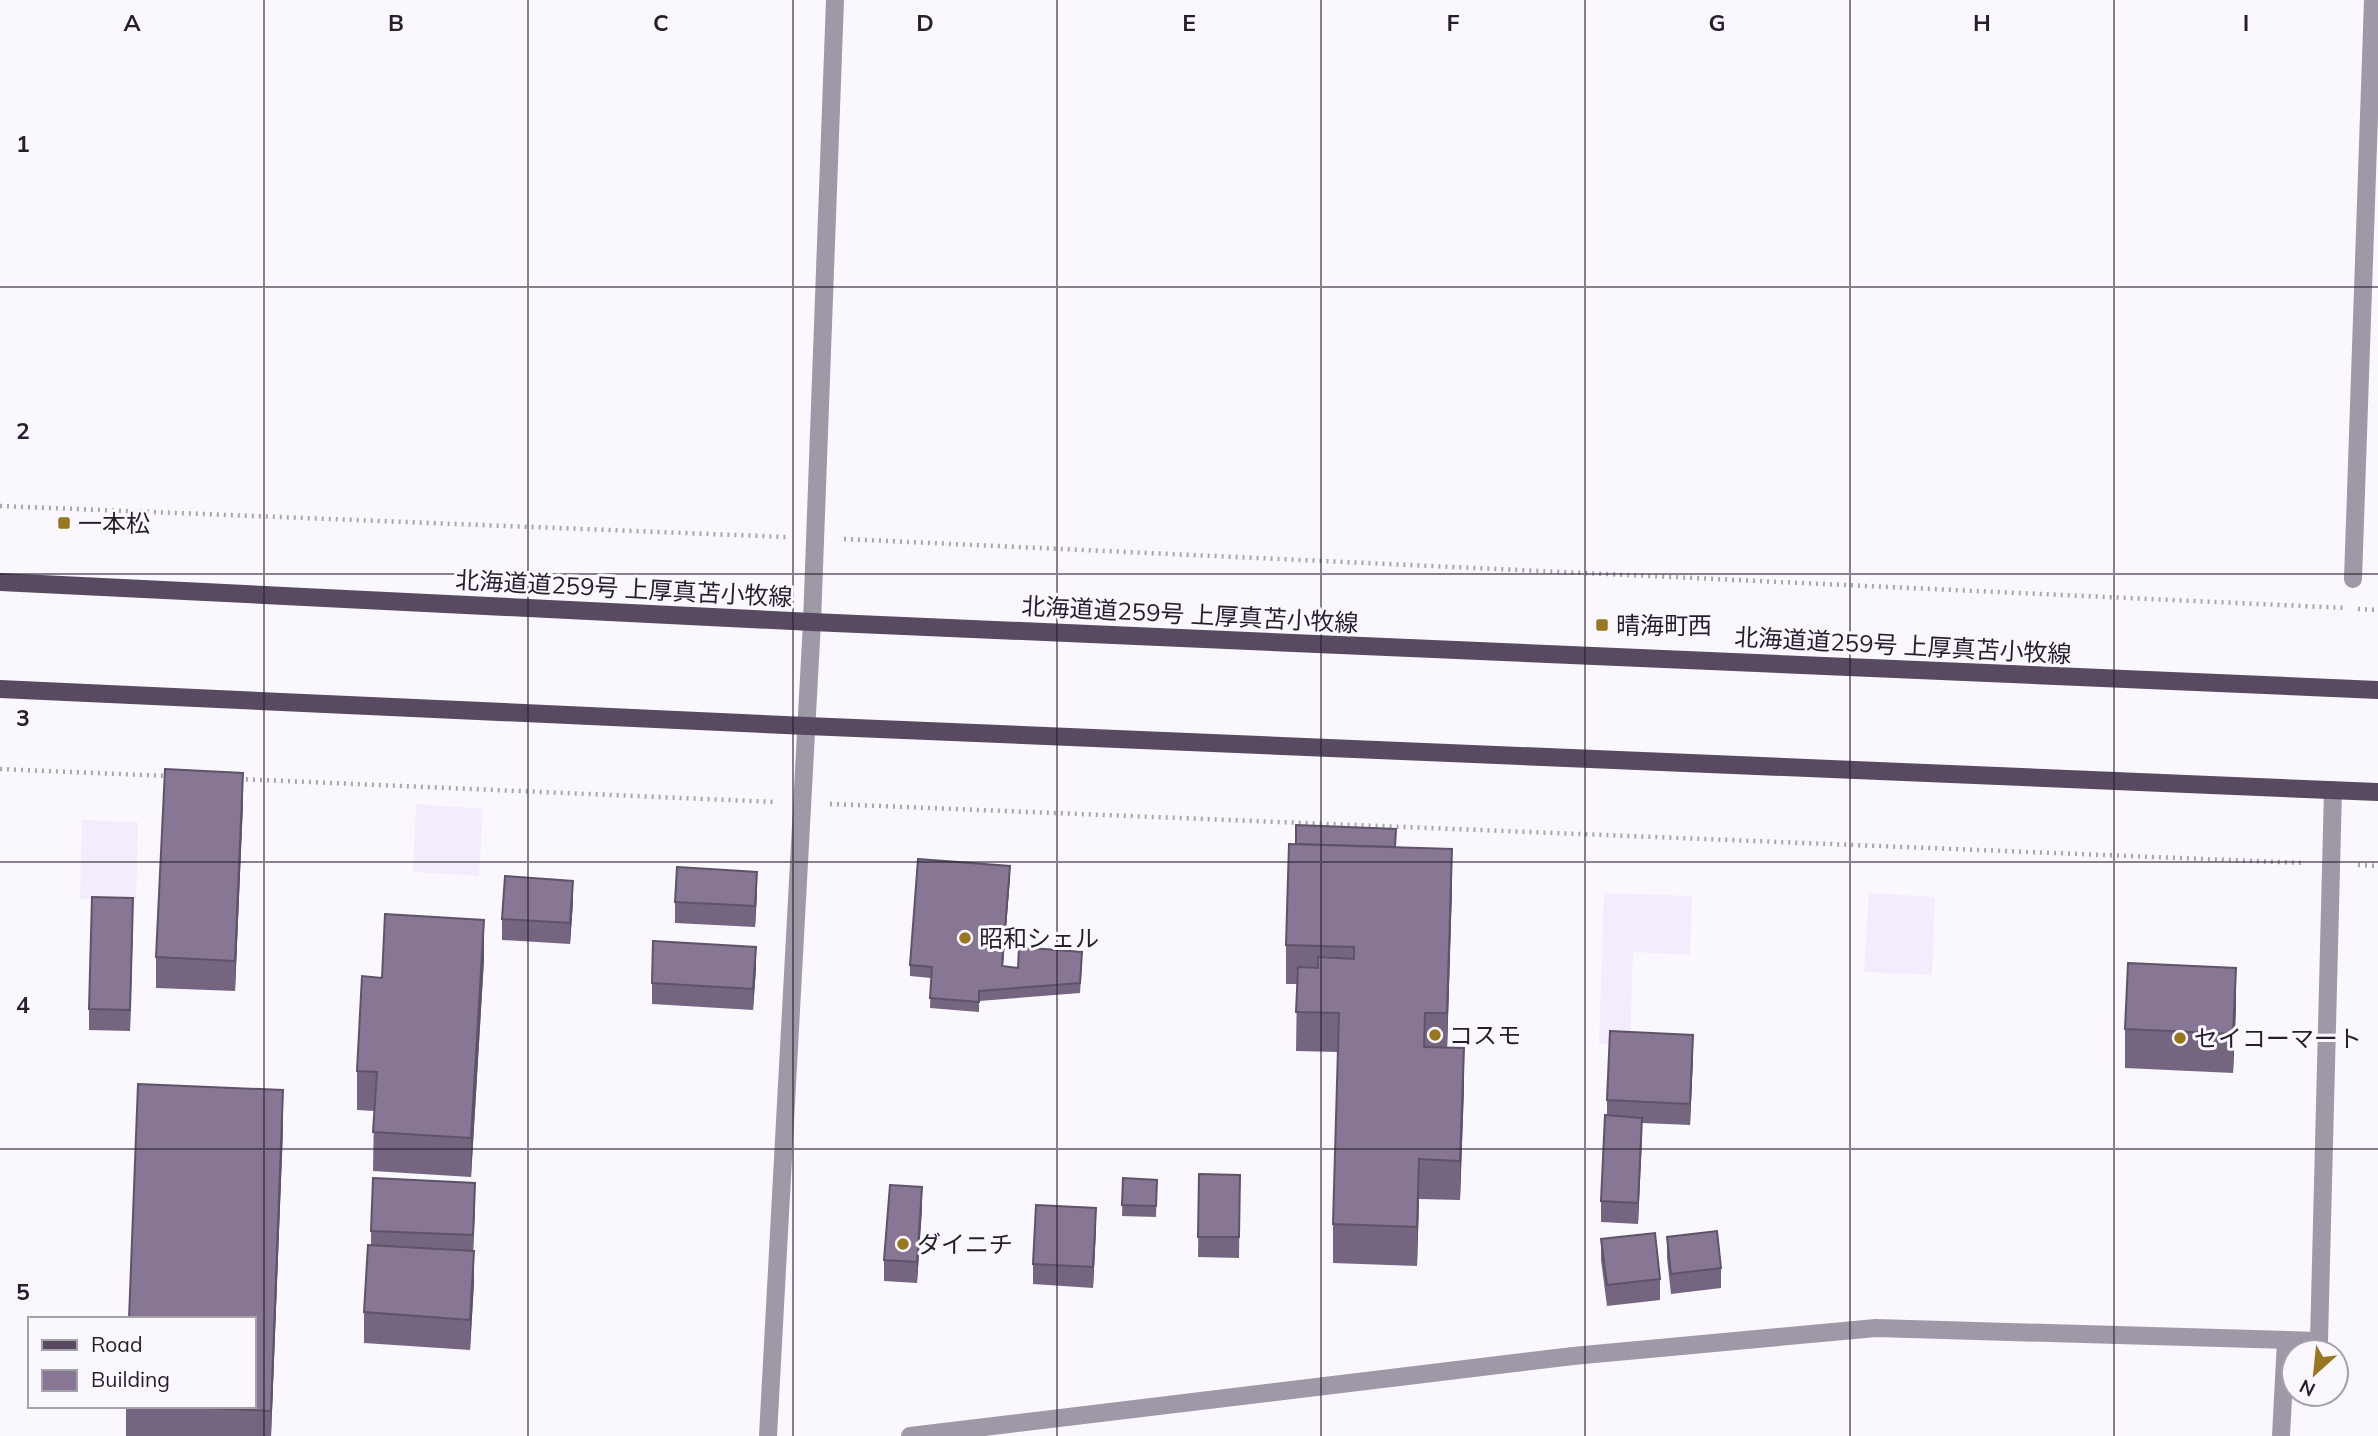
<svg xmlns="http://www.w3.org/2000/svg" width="2378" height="1436" font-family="Mulish,'Noto Sans JP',sans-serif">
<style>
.built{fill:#f4ecfc}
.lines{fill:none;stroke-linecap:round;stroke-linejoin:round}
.path{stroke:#a9a5ae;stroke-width:4.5;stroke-dasharray:2 5;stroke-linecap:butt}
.minor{stroke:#9f98a6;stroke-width:18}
.major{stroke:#574a61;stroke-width:18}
.wall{fill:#746680}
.shaded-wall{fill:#5e5368}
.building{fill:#877795;stroke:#5e5368;stroke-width:2}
.grid{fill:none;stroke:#251f2b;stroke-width:2;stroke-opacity:0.55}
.poi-dot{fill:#987720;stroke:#faf7fe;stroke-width:2.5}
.labels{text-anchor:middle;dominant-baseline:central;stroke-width:6;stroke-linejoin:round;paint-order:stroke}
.poi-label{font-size:24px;fill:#251f2b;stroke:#faf7fe;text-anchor:start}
.street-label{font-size:24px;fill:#251f2b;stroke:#faf7fe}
.grid-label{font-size:23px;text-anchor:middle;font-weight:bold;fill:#251f2b;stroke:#faf7fe;stroke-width:6;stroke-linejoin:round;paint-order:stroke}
</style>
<rect width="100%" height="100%" fill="#faf7fe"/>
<!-- built -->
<g class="built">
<path d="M416,804L483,809L479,876L413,872Z"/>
<path d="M82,820L138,822L136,900L80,899Z"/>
<path d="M1604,893L1692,896L1690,955L1633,952L1630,1045L1599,1044Z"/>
<path d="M1869,893L1935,897L1932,975L1864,972Z"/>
</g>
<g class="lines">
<!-- path -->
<g class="path">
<path d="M0,506L786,537"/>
<path d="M844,539L2346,608"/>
<path d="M2358,609L2378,610"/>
<path d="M0,769L167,776"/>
<path d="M239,779L775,802"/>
<path d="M830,804L2304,863"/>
<path d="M2358,865L2378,866"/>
</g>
<!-- minor -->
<g class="minor">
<path d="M2353,579L2373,0"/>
<path d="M768,1436L812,622L835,0"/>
<path d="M910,1436L1573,1356L1876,1328L2319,1341L2333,790"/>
<path d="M2281,1436L2286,1340"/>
</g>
<!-- major -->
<g class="major">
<path d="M0,582L812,622L2378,690"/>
<path d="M0,689L807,726L2378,792"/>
</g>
</g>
<!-- wall -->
<g class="wall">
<path d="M243,803L235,991L156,988V957Z"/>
<path d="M1396,847L1452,888L1447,1048L1464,1087L1460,1200L1419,1199L1417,1266L1333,1263V1224L1338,1052L1296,1051L1297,984H1286V945Z"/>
<path d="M1010,877L1003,966L1018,968L1082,963L1080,993L979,1001V1012L930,1008L931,978L910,976V965Z"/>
<path d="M757,893L755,927L675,923V902Z"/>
<path d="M573,902L570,944L502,940V919Z"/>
<path d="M133,919L130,1031L89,1030V1009Z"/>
<path d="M484,959L471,1177L373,1171L374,1111L357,1110V1071L382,978Z"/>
<path d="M756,968L753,1010L652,1004V983Z"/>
<path d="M2236,1007L2233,1073L2125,1068V1029Z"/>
<path d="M1693,1056L1690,1125L1642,1123L1638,1224L1601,1222V1201L1607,1115V1100Z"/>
<path d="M283,1129L271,1436H126V1406H254Z"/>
<path d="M1199,1174L1240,1175L1239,1258L1198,1257Z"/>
<path d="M1123,1178L1157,1180L1156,1217L1122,1216Z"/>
<path d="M475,1204L473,1251L474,1282L470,1350L364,1343V1312L371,1245V1231Z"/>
<path d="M922,1208L917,1283L884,1281V1260Z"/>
<path d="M1096,1229L1093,1288L1033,1284V1264Z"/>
<path d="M1667,1237L1721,1268V1288L1671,1294L1667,1258Z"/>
<path d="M1601,1239L1660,1279V1300L1607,1306L1601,1260Z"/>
</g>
<!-- shaded-wall -->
<g class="shaded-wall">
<path d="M243,773V803L235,991V961Z"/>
<path d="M1452,849V888L1447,1052V1013Z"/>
<path d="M1010,866V877L1002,977V966Z"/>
<path d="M757,872V893L755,927V906Z"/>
<path d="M573,881V902L570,944V923Z"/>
<path d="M133,898V919L130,1031V1010Z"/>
<path d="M484,920V959L471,1177V1138Z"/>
<path d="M756,947V968L753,1010V989Z"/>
<path d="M2236,968V1007L2233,1073V1034Z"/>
<path d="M1693,1035V1056L1690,1125V1104Z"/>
<path d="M1464,1048V1087L1460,1200V1161Z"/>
<path d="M283,1090V1129L271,1436V1411Z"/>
<path d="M1642,1118V1138L1638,1224V1203Z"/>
<path d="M1419,1159V1199L1417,1266V1227Z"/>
<path d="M475,1183V1204L473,1256V1235Z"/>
<path d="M922,1187V1208L917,1283V1262Z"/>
<path d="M1096,1208V1229L1093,1288V1267Z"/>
<path d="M474,1251V1282L470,1350V1320Z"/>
</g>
<!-- building -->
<g class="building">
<path d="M165,769L243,773L235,961L156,957Z"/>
<path d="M1296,825L1396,829L1395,847L1296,844Z"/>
<path d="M1289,844L1452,849L1447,1013H1425L1424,1047L1464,1048L1460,1161L1419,1159L1417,1227L1333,1224L1339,1013L1296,1012L1298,967L1318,968V957L1354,959V947L1286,945Z"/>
<path d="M918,859L1010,866L1002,966L1018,968L1019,947L1082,952L1080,983L979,991V1002L930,998L932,967L910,965Z"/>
<path d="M677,867L757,872L755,906L675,902Z"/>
<path d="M505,876L573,881L570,923L502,919Z"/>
<path d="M92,897L133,898L130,1010L89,1009Z"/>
<path d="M385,914L484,920L471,1138L373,1132L377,1072L357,1071L362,976L382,978Z"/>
<path d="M653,941L756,947L753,989L652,983Z"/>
<path d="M2128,963L2236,968L2233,1034L2125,1029Z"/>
<path d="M1610,1031L1693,1035L1690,1104L1607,1100Z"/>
<path d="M138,1084L283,1090L271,1411L161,1406H254V1319H129Z"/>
<path d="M1605,1115L1642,1118L1638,1203L1601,1201Z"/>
<path d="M1199,1174L1240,1175L1239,1237H1198Z"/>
<path d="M373,1178L475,1183L473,1235L371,1231Z"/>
<path d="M1123,1178L1157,1180L1156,1206L1122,1205Z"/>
<path d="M890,1185L922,1187L917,1262L884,1260Z"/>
<path d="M1036,1205L1096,1208L1093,1267L1033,1264Z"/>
<path d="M1717,1231L1721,1268L1671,1274L1667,1237Z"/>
<path d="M1655,1233L1660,1279L1607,1285L1601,1239Z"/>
<path d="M368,1245L474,1251L470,1320L364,1312Z"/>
</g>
<!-- grid -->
<path class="grid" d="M264,0V1436M528,0V1436M793,0V1436M1057,0V1436M1321,0V1436M1585,0V1436M1850,0V1436M2114,0V1436M0,287H2378M0,574H2378M0,862H2378M0,1149H2378"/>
<!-- markers -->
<g class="poi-dot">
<rect x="57" y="516" width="14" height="14" rx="3.5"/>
<rect x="1595" y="618" width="14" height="14" rx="3.5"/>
<circle cx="965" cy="938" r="7"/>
<circle cx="1435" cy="1035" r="7"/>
<circle cx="2180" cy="1038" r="7"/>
<circle cx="903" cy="1244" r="7"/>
</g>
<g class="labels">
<!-- poi labels -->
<g class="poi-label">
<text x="78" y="523">一本松</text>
<text x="1616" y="625">晴海町西</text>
<text x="979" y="938">昭和シェル</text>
<text x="1449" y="1035">コスモ</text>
<text x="2194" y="1038">セイコーマート</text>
<text x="917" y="1244">ダイニチ</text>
</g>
<!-- street labels -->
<g class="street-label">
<text transform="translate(624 588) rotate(3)">北海道道259号 上厚真苫小牧線</text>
<text transform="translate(1190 614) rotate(3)">北海道道259号 上厚真苫小牧線</text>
<text transform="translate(1903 645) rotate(3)">北海道道259号 上厚真苫小牧線</text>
</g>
</g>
<g class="grid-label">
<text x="132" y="31">A</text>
<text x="396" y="31">B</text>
<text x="661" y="31">C</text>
<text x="925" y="31">D</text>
<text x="1189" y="31">E</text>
<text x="1453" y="31">F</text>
<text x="1717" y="31">G</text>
<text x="1982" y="31">H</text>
<text x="2246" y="31">I</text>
<text x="23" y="152">1</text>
<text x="23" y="439">2</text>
<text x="23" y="726">3</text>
<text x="23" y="1013">4</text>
<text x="23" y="1300">5</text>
</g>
<!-- legend -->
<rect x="28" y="1317" width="228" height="91" fill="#faf7fe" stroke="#a5a1aa" stroke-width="2"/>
<rect x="42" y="1340" width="35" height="10" fill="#574a61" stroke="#a5a1aa" stroke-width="2"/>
<text x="91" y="1352" font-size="21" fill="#251f2b">Road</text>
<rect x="42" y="1370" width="35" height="21" fill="#877795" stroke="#a5a1aa" stroke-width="2"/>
<text x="91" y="1387" font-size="21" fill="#251f2b">Building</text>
<!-- north arrow -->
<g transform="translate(2315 1373) rotate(207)"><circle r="33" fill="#faf7fe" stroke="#a5a1aa" stroke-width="2"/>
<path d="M0-5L12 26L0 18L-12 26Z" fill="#987720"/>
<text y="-10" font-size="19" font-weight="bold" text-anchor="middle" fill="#251f2b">N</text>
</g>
</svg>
